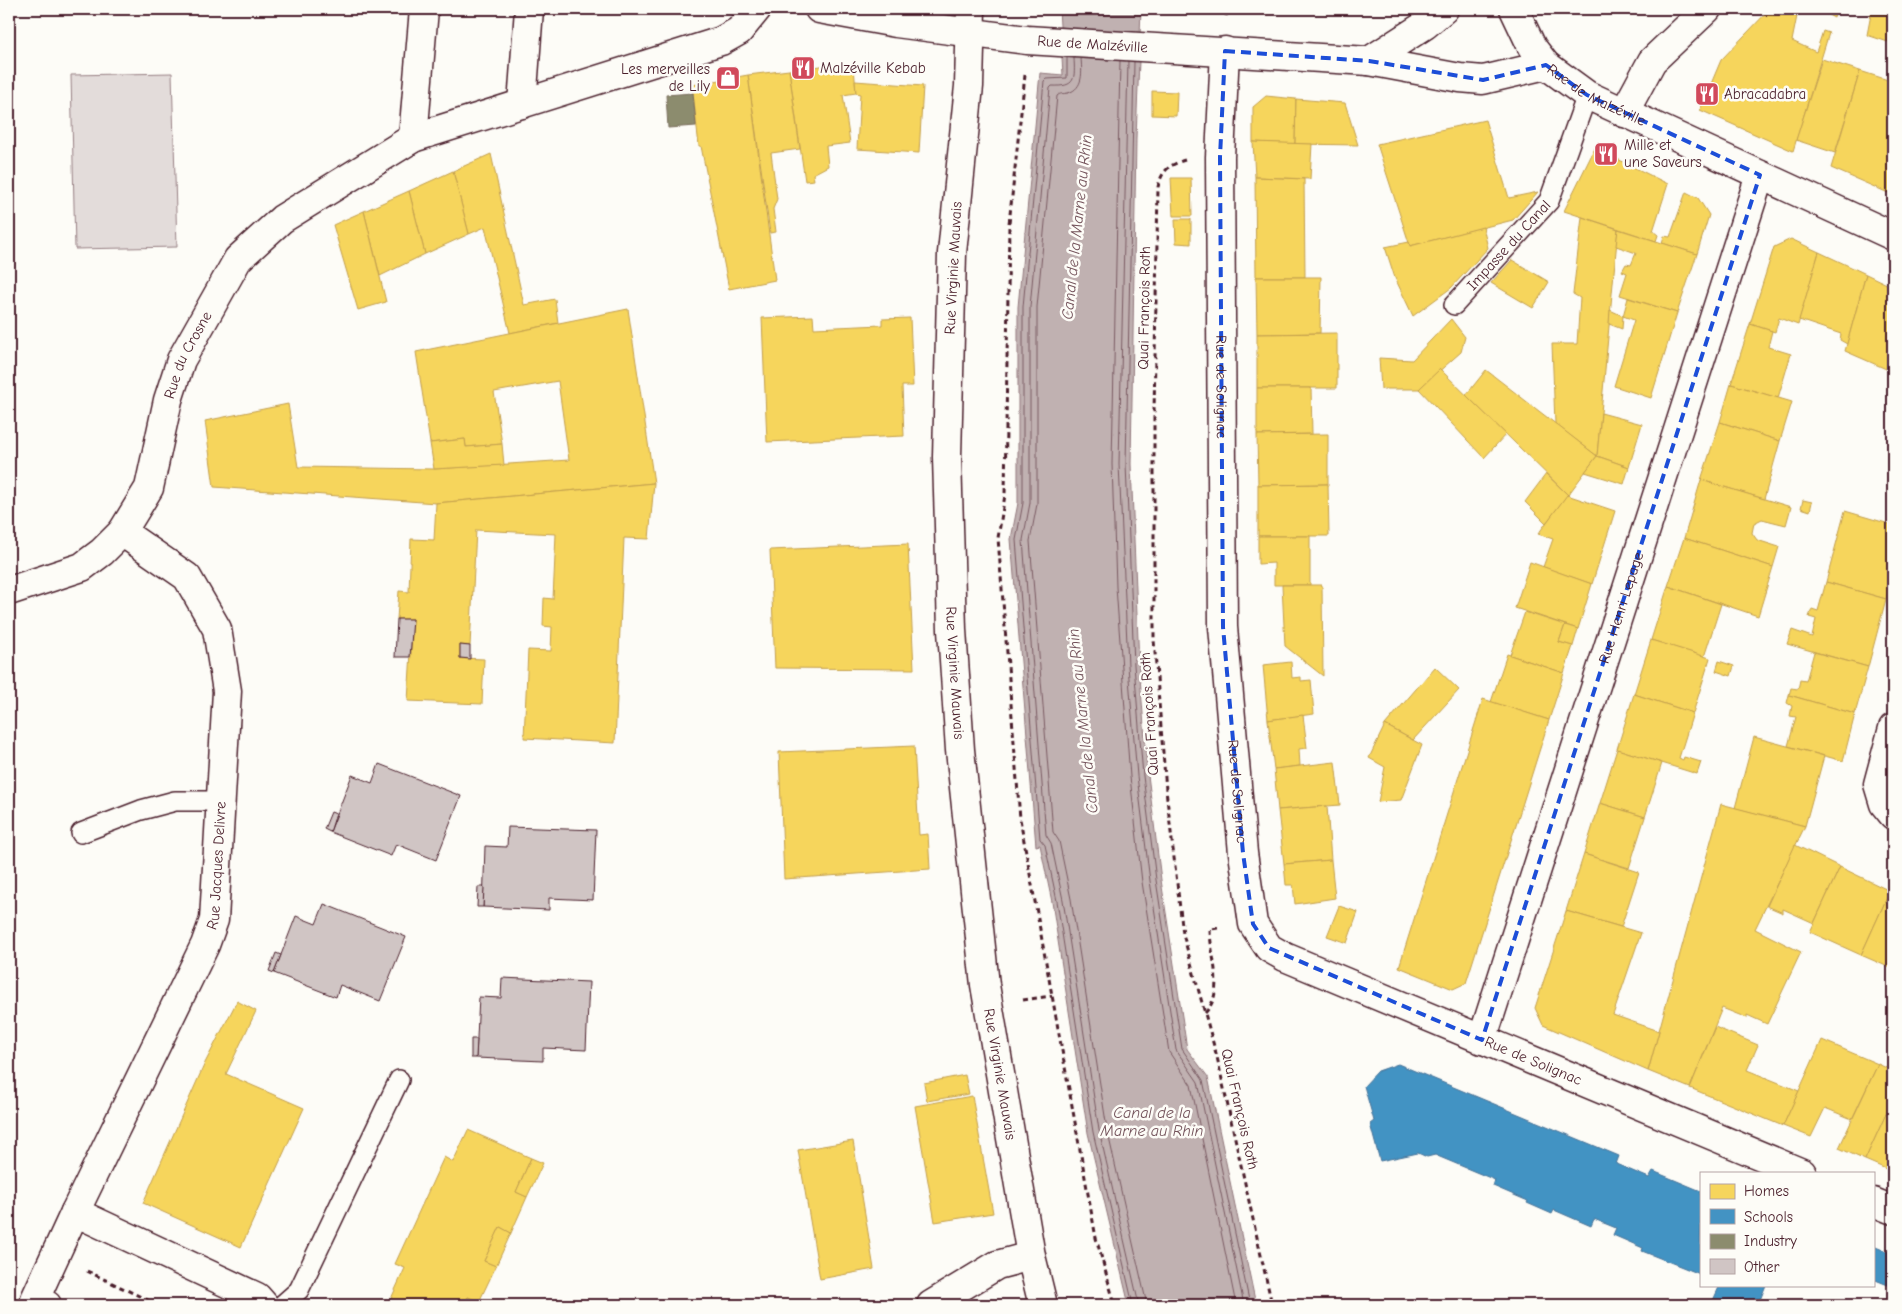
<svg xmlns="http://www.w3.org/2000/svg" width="1902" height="1314" font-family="'Comic Neue',sans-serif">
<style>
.green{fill:#e3dcda;stroke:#967e82}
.water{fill:#c0b1b1;stroke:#91777b}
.homes{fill:#f6d55c;stroke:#c29e4d}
.schools{fill:#4393c3;stroke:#457095}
.industry{fill:#8c8c6e;stroke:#786b5a}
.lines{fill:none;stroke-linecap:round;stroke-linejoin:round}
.shore{stroke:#795961;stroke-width:1}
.building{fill:#d0c5c4;stroke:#4a1f2b}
.service-casing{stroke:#4a1f2b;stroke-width:22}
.minor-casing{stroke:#4a1f2b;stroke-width:31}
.tertiary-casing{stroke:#4a1f2b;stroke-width:31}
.secondary-casing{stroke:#4a1f2b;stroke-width:31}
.path{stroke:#4a1f2b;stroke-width:3;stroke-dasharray:5 4;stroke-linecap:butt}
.service{stroke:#fdfcf7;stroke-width:19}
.minor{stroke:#fdfcf7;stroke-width:28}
.tertiary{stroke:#fdfcf7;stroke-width:28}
.secondary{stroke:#fdfcf7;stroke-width:28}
.marked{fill:none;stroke:#1d4ed8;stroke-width:4;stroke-dasharray:10 6;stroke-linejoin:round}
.labels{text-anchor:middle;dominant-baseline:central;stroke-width:5;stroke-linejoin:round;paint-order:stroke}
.street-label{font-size:15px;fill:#4a1f2b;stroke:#fdfcf7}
.poi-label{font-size:15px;fill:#4a1f2b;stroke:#fdfcf7;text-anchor:start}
.water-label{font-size:16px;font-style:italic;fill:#73525a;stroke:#fdfcf7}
</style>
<rect width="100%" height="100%" fill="#fdfcf7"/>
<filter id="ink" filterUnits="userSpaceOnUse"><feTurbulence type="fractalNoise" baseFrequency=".02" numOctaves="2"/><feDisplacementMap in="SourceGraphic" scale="10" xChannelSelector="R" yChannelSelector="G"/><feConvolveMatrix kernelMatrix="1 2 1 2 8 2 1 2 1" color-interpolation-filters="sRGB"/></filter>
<g filter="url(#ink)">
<!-- green -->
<path class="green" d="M172,73L177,247L75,249L71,75Z"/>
<!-- water -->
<path class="water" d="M1059,9H1141L1136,138L1131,464L1139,665L1148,775L1161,880L1187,1049L1208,1077L1256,1305H1129L1088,1133L1052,902L1040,845L1036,846L1011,539L1018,503V307L1040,73L1063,75Z"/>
<!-- homes -->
<g class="homes">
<path d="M1770,9H1794L1798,11L1792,41L1816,52L1823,31L1829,33L1793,151L1700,110L1721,60Z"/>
<path d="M1817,9H1836L1834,18Z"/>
<path d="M1872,9H1893V30H1891L1888,42L1867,35Z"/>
<path d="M1822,59L1860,71L1835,153L1796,140Z"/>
<path d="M1893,59V77L1889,75Z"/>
<path d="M837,64L854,65L856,93L843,95L850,143L826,146L828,166L813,174L814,180L805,181L789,70Z"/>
<path d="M789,70L800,149L771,153L777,199L773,209L776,232L770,233L748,75Z"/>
<path d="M1860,71L1888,80L1889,75L1893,77V195L1831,168Z"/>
<path d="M748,75L775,280L729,289L701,146H699L692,85Z"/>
<path d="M855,81L923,86L919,153L857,149L860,94L856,93Z"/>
<path d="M1152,91L1177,92L1176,116L1152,115Z"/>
<path d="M1266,96L1296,99L1295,144L1253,142V107Z"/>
<path d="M1296,99L1345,103L1358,145L1295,144Z"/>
<path d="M1485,120L1509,198L1538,192L1513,220L1410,246L1377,144Z"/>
<path d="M1253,142L1312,144L1310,179L1255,177Z"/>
<path d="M1595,148L1668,184L1653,231L1658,235L1656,241L1564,211Z"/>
<path d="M491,154L524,305L555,299L558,323L510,333L485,227L469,234L453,171Z"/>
<path d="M453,171L469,234L425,254L409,191Z"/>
<path d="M1255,177L1304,179L1305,277H1256Z"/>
<path d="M1171,178H1191L1192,216H1173Z"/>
<path d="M409,191L425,254L380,276L364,211Z"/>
<path d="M1686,192L1698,198L1709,215L1697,254L1662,243L1664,236L1670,237Z"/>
<path d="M364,211L386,302L358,310L333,225Z"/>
<path d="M1582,217L1618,229L1597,456L1555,424L1552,344H1577L1580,298L1573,294Z"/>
<path d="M1175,219H1191V244L1176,243Z"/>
<path d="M1483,227L1488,248L1451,288L1413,316L1395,278L1385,247L1409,242L1410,246Z"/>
<path d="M1618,229L1697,254L1677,313L1620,295L1627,273L1622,271L1626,264L1631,265L1636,253L1616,246Z"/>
<path d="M1791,239L1819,252L1798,325L1779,318L1775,332L1750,324L1774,247Z"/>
<path d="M1819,252L1866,274L1847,344L1840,340L1841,334L1799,320Z"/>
<path d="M1512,260L1549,282L1533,308L1491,283Z"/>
<path d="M1866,274L1893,287V372L1845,351Z"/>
<path d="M1256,277H1321L1320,333L1257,334Z"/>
<path d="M1628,298L1677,313L1651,398L1614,386L1634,320L1623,316Z"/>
<path d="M628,309L654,483L436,503L214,487L205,421L288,404L298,467L434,469L569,460L558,381L494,392L502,444L466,447L465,439L430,443L416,352Z"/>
<path d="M1610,310L1623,316L1622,329L1609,324Z"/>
<path d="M813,316L814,328L882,325V319L910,318L913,386H902L904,436L767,442L762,318Z"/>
<path d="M1451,319L1465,337L1461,352L1419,389H1381L1379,358L1412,360Z"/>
<path d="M1750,324L1772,331L1768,347L1791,354L1778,398L1731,384Z"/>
<path d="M1337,333V388H1257V334Z"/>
<path d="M1440,369L1506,434L1484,458L1419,389Z"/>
<path d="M1486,370L1597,456L1568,495L1466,395Z"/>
<path d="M1731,384L1792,402L1780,441L1720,422Z"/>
<path d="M1257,388H1311L1312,434L1257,435Z"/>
<path d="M1601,413L1642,424L1629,467L1597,456Z"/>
<path d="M1720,422L1780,441L1764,499L1701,480Z"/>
<path d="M1328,434V484L1258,485L1257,435Z"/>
<path d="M465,439L466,447L502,444L504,465L434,469L430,443Z"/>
<path d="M1597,456L1629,467L1624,484L1585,472Z"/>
<path d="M1546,474L1568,495L1546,523L1525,502Z"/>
<path d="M1701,480L1791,507L1786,525L1762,519L1754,523L1752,533L1757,540L1779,547L1773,567L1684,538Z"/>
<path d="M654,483L649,539L624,538L615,743L524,738L528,650L551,651L552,627L543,626L544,598L553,599L556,534L476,530L470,646L460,645V658L484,659L482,704L408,701L413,619H397L399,591L409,592L411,539L434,540L436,503Z"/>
<path d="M1328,484L1329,536H1258V485Z"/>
<path d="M1567,495L1615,511L1592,584L1543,567L1553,539L1538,534Z"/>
<path d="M1803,500L1812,502L1810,511L1801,508Z"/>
<path d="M1845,511L1893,525V573L1886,599L1826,582Z"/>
<path d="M1258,536H1310V585H1274V563L1258,564Z"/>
<path d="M1684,538L1773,567L1758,616L1668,586Z"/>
<path d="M908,544L914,669L775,668L770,550Z"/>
<path d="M1530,562L1592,584L1578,629L1515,608Z"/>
<path d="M1826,582L1886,599L1868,667L1787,644L1792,630L1812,637L1816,619L1809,617L1812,609L1818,611Z"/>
<path d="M1282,585H1322L1323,676L1285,646Z"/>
<path d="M1668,586L1721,604L1704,657L1651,640Z"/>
<path d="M1525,612L1565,625L1559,642L1573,646L1564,673L1510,655Z"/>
<path d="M1565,625L1578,629L1573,646L1559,642Z"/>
<path d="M1651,640L1710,658L1693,713L1634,694Z"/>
<path d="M1814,652L1868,667L1855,714L1789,695L1791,688L1798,689L1800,680L1806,681Z"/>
<path d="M1507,654L1564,673L1549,720L1491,702Z"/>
<path d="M1719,661L1734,666L1731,676L1716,671Z"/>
<path d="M1291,662L1292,678L1301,677V681L1311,680L1314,714L1268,720L1263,665Z"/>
<path d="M1435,667L1459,690L1413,740L1385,725Z"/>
<path d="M1634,694L1693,713L1679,758L1683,760L1684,757L1701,762L1697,774L1617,749Z"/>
<path d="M1789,695L1855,714L1843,761L1788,746L1796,717L1790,716L1792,706L1787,703Z"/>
<path d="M1483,699L1549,720L1466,983L1453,989L1399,967Z"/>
<path d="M1303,715L1307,748L1299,749L1300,766L1274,769L1268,720Z"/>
<path d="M1385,725L1422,745L1401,800L1378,802L1385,767L1369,758Z"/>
<path d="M1754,737L1824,756L1805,826L1735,808Z"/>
<path d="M914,746L919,835L928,834L930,869L784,879L779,752Z"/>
<path d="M1617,749L1662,763L1645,817L1600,803Z"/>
<path d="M1335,762L1340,805L1278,810L1274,769Z"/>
<path d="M1600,803L1645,817L1629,868L1584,854Z"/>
<path d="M1721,804L1805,826L1755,929L1801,952L1767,1024L1747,1015V1018L1722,1008L1690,1088L1648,1071Z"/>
<path d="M1327,806L1331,860L1284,864L1278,810Z"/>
<path d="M1795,845L1840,867L1814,923L1783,909V913L1767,906Z"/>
<path d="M1584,854L1639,872L1621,927L1566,911Z"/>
<path d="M1331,860L1335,898L1295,904L1293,885H1286L1284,864Z"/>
<path d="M1840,867L1890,891L1861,955L1810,932Z"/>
<path d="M1890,891L1893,892V969L1861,955Z"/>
<path d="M1339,906L1358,912L1347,943L1327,936Z"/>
<path d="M1566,911L1641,933L1613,1015L1659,1031L1648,1071L1543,1025L1535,1008Z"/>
<path d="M237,1001L256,1011L226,1074L304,1108L241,1247L143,1203L205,1063Z"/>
<path d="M1715,1027L1758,1045L1747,1070L1799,1091L1783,1126L1690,1088Z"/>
<path d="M1822,1040L1878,1064L1852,1119L1825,1108L1811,1137L1783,1126Z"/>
<path d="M1878,1064L1893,1071V1099L1865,1160L1839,1148Z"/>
<path d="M965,1075L969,1094L927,1101L924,1083Z"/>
<path d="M972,1096L993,1213L935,1222L915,1106Z"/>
<path d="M1886,1114L1893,1117V1172L1865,1160Z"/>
<path d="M468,1130L531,1158L516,1192L527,1197L511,1233L500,1227L484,1261L496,1266L479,1302L468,1297L464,1305H399L390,1301L405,1268L395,1264L444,1157L453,1162Z"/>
<path d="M853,1141L874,1269L820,1279L798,1150Z"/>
<path d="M531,1158L543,1163L527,1197L516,1192Z"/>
<path d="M500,1227L511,1233L496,1266L484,1261Z"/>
<path d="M468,1297L479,1302L478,1305H464Z"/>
</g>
<!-- schools -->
<g class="schools">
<path d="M1398,1064L1619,1156L1616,1164L1649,1178L1653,1171L1701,1191L1700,1274L1642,1251L1643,1248L1613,1235L1616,1228L1594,1219L1591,1226L1554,1210L1552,1214L1527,1203L1528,1201L1493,1186L1495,1180L1435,1155L1427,1157L1418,1153L1380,1161L1370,1124L1374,1121L1364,1086L1378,1071Z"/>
<path d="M1873,1246L1893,1254V1287L1873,1279Z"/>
<path d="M1720,1285H1766L1758,1305H1711Z"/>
</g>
<!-- industry -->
<path class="industry" d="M693,93L696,126L668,128L666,95Z"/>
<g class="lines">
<!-- shore -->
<g class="shore">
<path d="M1067,58V78L1046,79L1044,81L1023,307V503L1016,540L1040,839L1045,845L1057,901L1093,1132L1133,1305"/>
<path d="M1074,58C1075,79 1076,87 1052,86L1050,88L1030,307V503L1023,540L1046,835L1051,843L1063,900L1099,1130L1139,1305"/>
<path d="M1081,58C1082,72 1084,88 1068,93C1063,94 1060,93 1057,96L1037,307V504L1030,541L1053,832L1059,841L1071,899L1107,1129L1147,1305"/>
<path d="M1120,61L1112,464L1116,587L1130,777L1142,882L1169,1052L1191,1085L1236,1305"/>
<path d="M1128,61L1119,464L1128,666L1137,776L1150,881L1176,1050L1198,1082L1244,1305"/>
<path d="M1134,62L1126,464L1134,665L1143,776L1156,880L1182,1049L1203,1080L1250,1305"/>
</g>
</g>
<!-- building -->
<g class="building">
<path d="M397,619H413L410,657H395Z"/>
<path d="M460,645L470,646V659L460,658Z"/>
<path d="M379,764L461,796L436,860L396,844L391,856L330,832L352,775L372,783Z"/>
<path d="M331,812L336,814L330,832L324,829Z"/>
<path d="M508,827L596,830L593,900L549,898V910L483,907L485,846L507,847Z"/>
<path d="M478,887H484L483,907H477Z"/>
<path d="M324,904L406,937L380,1001L340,985L336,997L274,973L296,916L316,924Z"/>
<path d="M276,953L281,955L274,973L269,971Z"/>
<path d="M502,978L589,982L586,1050L543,1048V1061L476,1058L479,997L501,998Z"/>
<path d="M471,1039H477L476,1058H471Z"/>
</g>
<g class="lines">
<defs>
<g id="service">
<path id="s1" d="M1454,305L1549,201L1587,95"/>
<path d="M81,833L141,810L175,801H219"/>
<path d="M282,1305L299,1290L399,1080"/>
</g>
<g id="minor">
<path id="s2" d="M1225,51L1220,157L1223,627L1243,853L1253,924L1269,948L1285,957L1802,1173"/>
<path d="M522,104L529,9"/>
<path d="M1624,113L1652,61L1707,9"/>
<path d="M413,138L424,9"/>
<path id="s3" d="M9,591L82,567L102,552L122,532L149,488L168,400L181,360L238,259L282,219L413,138L721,41L739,31L757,9"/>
<path d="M1893,728L1878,784L1884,804L1893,815"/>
<path id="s4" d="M1482,1040L1760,175"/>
<path d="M1873,1202L1893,1210"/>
<path id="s5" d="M75,1212L205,945L214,920L227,691L217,629L187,577L122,532"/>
<path d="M47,1305L35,1299L75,1212L257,1297L264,1305"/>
<path d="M931,1305L997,1265L1031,1256"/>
</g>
<g id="tertiary">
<path id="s6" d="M971,9L969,86L952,253L947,457L952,630L960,750L985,985L1031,1256L1043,1305"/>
</g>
<g id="secondary">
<path id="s7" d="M819,9L896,23L1027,40L1369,61L1460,78L1483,80L1546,65"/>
<path id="s8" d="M1514,9L1532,47L1546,65L1587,95L1893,236"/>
<path d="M1369,61L1425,25L1444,9"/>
</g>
</defs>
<!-- service casing -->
<use href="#service" class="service-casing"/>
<!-- minor casing -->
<use href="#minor" class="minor-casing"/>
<!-- tertiary casing -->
<use href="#tertiary" class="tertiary-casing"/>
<!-- secondary casing -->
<use href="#secondary" class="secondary-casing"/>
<!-- path -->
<g class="path">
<path d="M1226,16L1227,9"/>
<path d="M1025,75L1009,224L1005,495L998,538L1020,819L1096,1238L1115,1305"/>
<path d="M1185,160C1169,165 1162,170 1158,187L1154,413V640L1166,790L1183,934L1217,1057L1272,1305"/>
<path d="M1023,1000L1052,996"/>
<path d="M1205,1013C1226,991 1210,957 1210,929L1219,928"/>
<path d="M87,1271L158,1305"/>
</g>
<!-- service -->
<use href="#service" class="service"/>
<!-- minor -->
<use href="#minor" class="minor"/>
<!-- tertiary -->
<use href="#tertiary" class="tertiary"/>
<!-- secondary -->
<use href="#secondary" class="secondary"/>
</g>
</g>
<!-- marked area -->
<path class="marked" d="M1225,51L1369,61L1483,80L1546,65L1587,95L1760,175L1482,1040L1269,948L1253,924L1243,853L1223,627L1220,157Z"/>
<!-- icons -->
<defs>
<symbol id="restaurant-square" viewBox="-11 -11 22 22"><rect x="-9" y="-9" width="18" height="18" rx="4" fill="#d1495b" stroke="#fdfcf7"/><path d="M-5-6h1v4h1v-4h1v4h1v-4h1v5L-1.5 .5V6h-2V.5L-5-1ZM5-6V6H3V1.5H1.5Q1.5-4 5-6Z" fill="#fff"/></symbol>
<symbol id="shop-square" viewBox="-11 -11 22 22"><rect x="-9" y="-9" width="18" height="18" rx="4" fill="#d1495b" stroke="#fdfcf7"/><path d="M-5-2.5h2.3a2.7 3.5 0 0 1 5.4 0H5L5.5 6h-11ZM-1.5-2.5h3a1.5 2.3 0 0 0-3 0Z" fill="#fff"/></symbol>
</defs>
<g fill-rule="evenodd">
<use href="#restaurant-square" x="789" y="54" width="28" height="28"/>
<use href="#shop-square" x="714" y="64" width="28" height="28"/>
<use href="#restaurant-square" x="1693" y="80" width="28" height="28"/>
<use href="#restaurant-square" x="1592" y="140" width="28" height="28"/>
</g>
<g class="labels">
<!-- street labels -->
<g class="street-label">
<text stroke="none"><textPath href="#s7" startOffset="276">Rue de Malzéville</textPath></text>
<text stroke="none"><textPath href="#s8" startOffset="124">Rue de Malzéville</textPath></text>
<text stroke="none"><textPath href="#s1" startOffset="81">Impasse du Canal</textPath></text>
<text transform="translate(953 268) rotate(-87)">Rue Virginie Mauvais</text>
<text transform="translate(1144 308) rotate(-89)">Quai François Roth</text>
<text stroke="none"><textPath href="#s3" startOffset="321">Rue du Crosne</textPath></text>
<text stroke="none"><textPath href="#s2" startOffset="336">Rue de Solignac</textPath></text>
<text stroke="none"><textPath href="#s4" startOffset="454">Rue Henri Lepage</textPath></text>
<text stroke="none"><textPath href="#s6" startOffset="665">Rue Virginie Mauvais</textPath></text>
<text transform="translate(1149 714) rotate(-94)">Quai François Roth</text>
<text stroke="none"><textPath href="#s2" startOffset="741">Rue de Solignac</textPath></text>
<text stroke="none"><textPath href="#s5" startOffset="378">Rue Jacques Delivre</textPath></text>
<text stroke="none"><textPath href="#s2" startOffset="1191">Rue de Solignac</textPath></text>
<text stroke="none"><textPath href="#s6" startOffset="1069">Rue Virginie Mauvais</textPath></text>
<text transform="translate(1240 1109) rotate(77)">Quai François Roth</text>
</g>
<!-- poi labels -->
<g class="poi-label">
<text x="820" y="68">Malzéville Kebab</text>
<text x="710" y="69" text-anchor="end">Les merveilles<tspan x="710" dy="17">de Lily</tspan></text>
<text x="1724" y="94">Abracadabra</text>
<text x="1624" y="145">Mille et<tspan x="1624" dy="17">une Saveurs</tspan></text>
</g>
<!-- water labels -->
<g class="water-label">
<text transform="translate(1077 227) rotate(-84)">Canal de la Marne au Rhin</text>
<text transform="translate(1083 721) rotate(-96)">Canal de la Marne au Rhin</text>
<text x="1152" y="1113">Canal de la<tspan x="1152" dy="18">Marne au Rhin</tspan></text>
</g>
</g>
<!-- margin -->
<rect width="1902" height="1314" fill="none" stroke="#fdfcf7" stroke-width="30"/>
<rect x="15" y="15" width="1872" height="1284" fill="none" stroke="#4a1f2b" stroke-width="2" filter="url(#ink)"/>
<!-- legend -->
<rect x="1700" y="1172" width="175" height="115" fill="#fdfcf7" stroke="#b5a4a5"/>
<rect x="1710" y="1184" width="25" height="15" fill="#f6d55c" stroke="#b5a4a5"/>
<text x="1744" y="1196" font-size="15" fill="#4a1f2b">Homes</text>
<rect x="1710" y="1209" width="25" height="15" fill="#4393c3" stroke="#b5a4a5"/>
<text x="1744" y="1222" font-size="15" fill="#4a1f2b">Schools</text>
<rect x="1710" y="1234" width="25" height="15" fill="#8c8c6e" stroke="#b5a4a5"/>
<text x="1744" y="1246" font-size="15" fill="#4a1f2b">Industry</text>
<rect x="1710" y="1259" width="25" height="15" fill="#d0c5c4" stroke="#b5a4a5"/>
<text x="1744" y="1272" font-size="15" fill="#4a1f2b">Other</text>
</svg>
